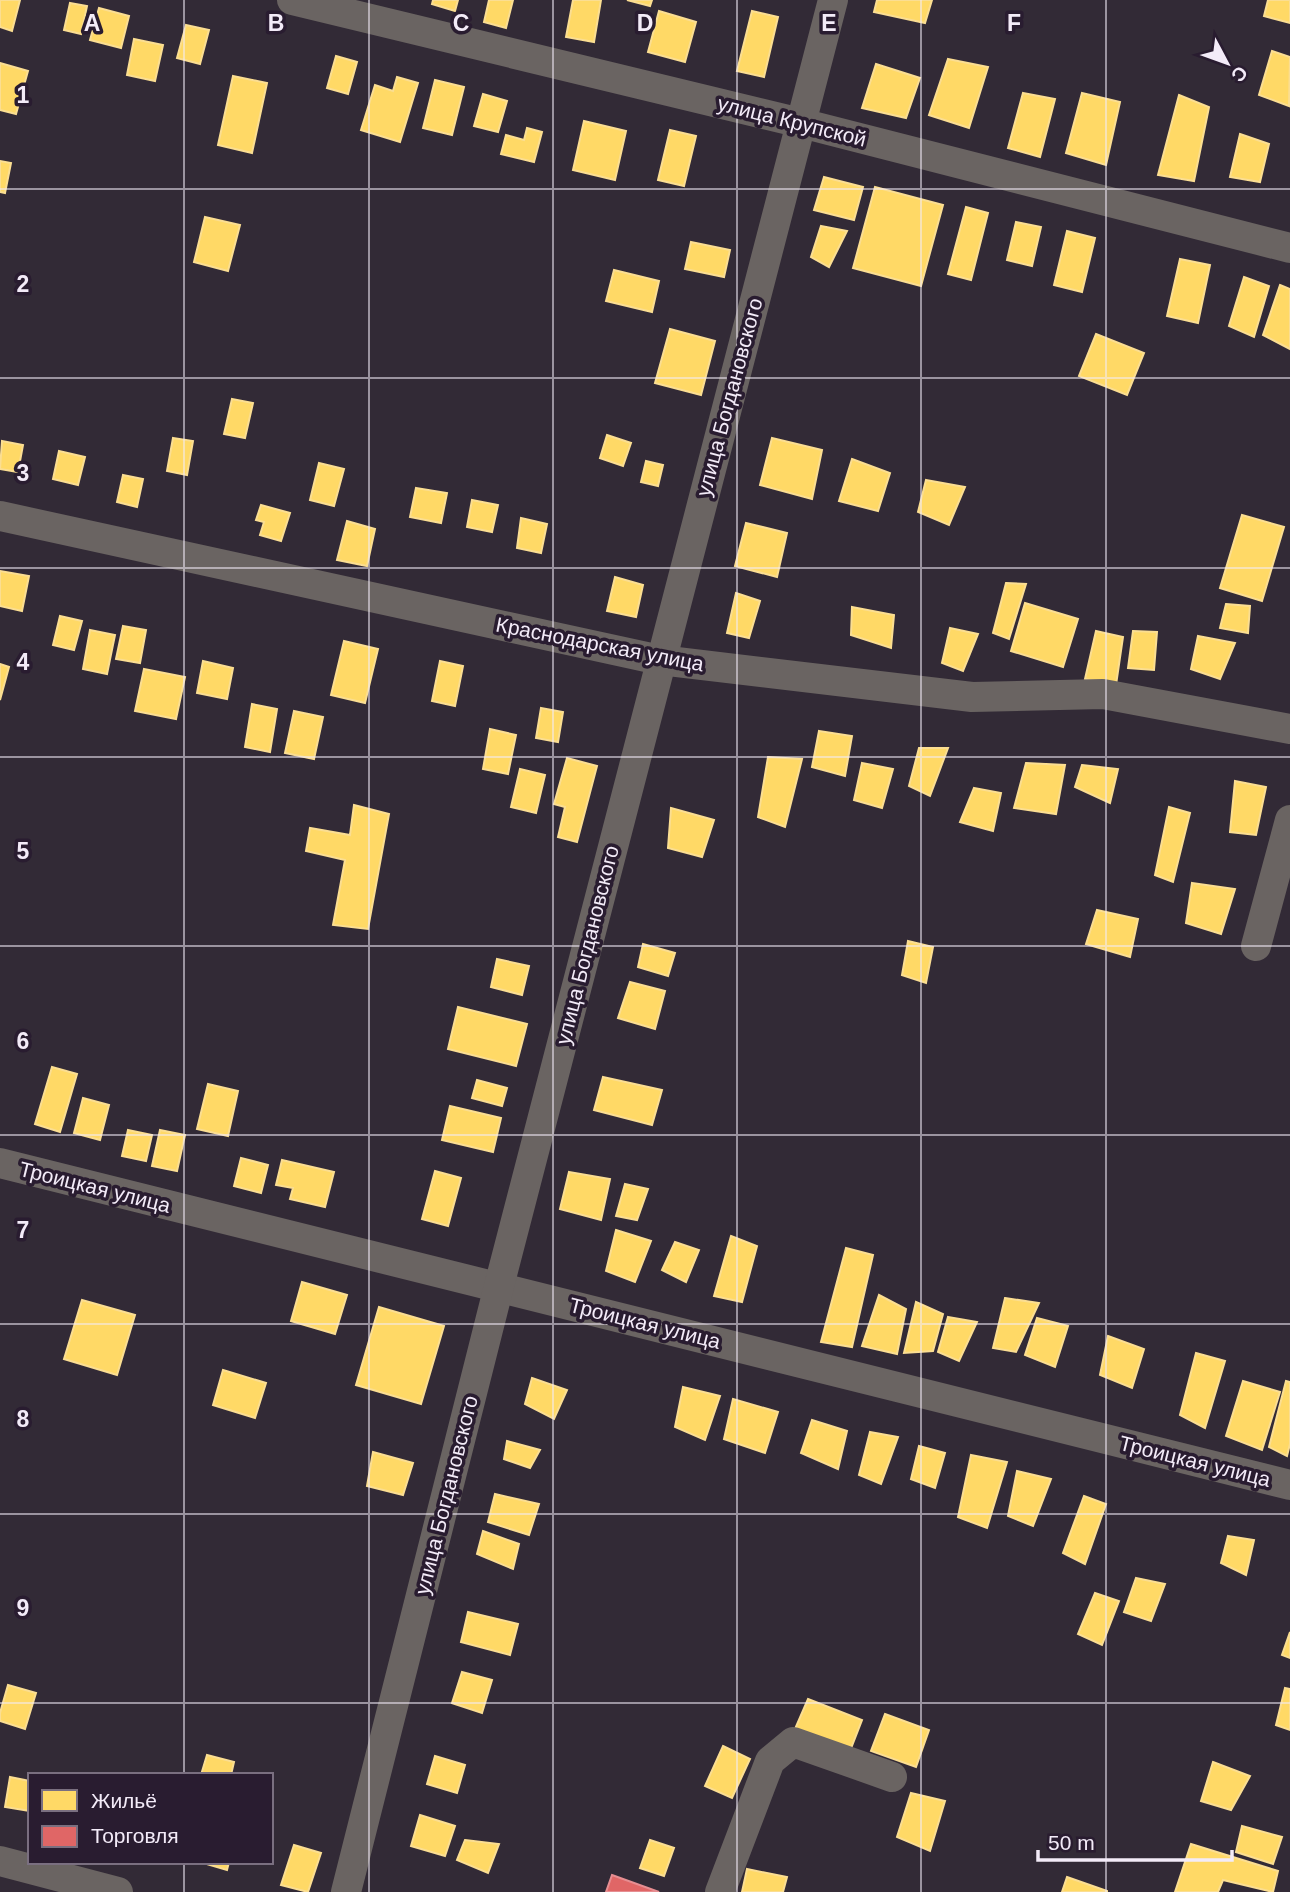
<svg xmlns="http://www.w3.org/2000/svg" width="1290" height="1892" font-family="Helvetica,sans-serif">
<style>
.homes{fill:#ffd966;stroke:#fbde92;stroke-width:2}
.shops{fill:#e06666;stroke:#e68e92;stroke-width:2}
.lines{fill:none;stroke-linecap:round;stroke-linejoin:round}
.minor{stroke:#6a6462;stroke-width:30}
.grid{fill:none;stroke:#f3ebf8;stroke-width:2;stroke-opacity:0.55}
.labels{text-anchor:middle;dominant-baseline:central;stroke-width:7;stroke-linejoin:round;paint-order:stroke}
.street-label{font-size:21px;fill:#f3ebf8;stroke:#291c30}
.grid-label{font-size:23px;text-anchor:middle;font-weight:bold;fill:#f3ebf8;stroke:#291c30;stroke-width:7;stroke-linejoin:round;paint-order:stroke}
</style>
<rect width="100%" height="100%" fill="#322a36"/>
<!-- homes -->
<g class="homes">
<path d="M0,0H20L12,31L0,27Z"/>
<path d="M433,0H458L455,11L432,4Z"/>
<path d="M489,0H513L506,28L484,22Z"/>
<path d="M573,0H601L594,42L566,37Z"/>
<path d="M627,0H652L650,6Z"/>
<path d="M877,0H932L925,23L874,12Z"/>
<path d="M1268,0H1290V23L1264,16Z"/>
<path d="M70,3L87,6L81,34L64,30Z"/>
<path d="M99,8L129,16L121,48L90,40Z"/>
<path d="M659,11L696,22L685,62L648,52Z"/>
<path d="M752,11L778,17L764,77L737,71Z"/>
<path d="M186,25L209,30L200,64L177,58Z"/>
<path d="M134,39L163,45L155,81L127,75Z"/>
<path d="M1272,51L1290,57L1289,106L1259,95Z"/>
<path d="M336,56L357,62L348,94L327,88Z"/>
<path d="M948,59L988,67L969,128L929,115Z"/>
<path d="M0,63L28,71L16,114L0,110Z"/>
<path d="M876,64L920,78L906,118L862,108Z"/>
<path d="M233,76L267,83L252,153L218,145Z"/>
<path d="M397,77L418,83L400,142L361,130L375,85L393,91Z"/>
<path d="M435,80L464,87L452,135L423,128Z"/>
<path d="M1023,93L1055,99L1040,157L1008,148Z"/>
<path d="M1082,93L1120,102L1106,165L1066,153Z"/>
<path d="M483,94L507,101L498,132L474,126Z"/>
<path d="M1179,95L1209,107L1194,181L1158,175Z"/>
<path d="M584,121L626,131L615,180L573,170Z"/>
<path d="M527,128L542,132L534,162L501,154L506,135L524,140Z"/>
<path d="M670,130L696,136L684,186L658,180Z"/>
<path d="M1240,134L1269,144L1260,182L1230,177Z"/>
<path d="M0,161L11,163L5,193L0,192Z"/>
<path d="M824,177L863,187L854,220L814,210Z"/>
<path d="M875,187L943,205L921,286L853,268Z"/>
<path d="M966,207L988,213L971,280L948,274Z"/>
<path d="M205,217L240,225L228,271L194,262Z"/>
<path d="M1016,222L1041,227L1032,266L1007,260Z"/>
<path d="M821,226L847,231L829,267L811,257Z"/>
<path d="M1067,231L1095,238L1082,292L1054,285Z"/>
<path d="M691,242L730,250L724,277L685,269Z"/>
<path d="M1180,259L1210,265L1198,323L1167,316Z"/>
<path d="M614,270L659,281L652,312L606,301Z"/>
<path d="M1244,277L1269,286L1254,337L1229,326Z"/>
<path d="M1280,285L1290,289V349L1263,335Z"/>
<path d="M670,329L715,341L701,395L655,383Z"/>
<path d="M1096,334L1144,353L1127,395L1079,376Z"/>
<path d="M232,399L253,403L245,438L224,434Z"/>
<path d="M607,435L631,443L623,466L600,458Z"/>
<path d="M173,438L193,441L187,475L167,471Z"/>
<path d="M772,438L822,450L812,499L760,485Z"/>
<path d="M2,441L23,445L18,472L0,469Z"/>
<path d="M59,451L85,457L78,485L53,479Z"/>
<path d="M852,459L890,473L878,511L839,501Z"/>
<path d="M646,461L663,465L658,486L641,482Z"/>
<path d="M319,463L344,469L334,506L310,500Z"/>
<path d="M123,475L143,479L137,507L117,502Z"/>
<path d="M926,480L965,487L949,525L918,512Z"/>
<path d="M416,488L447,493L441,523L410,517Z"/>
<path d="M472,500L498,505L492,532L467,527Z"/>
<path d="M261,505L290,513L281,541L260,535L264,522L256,520Z"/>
<path d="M1242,515L1284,527L1262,601L1220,588Z"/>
<path d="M521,518L547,524L541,553L517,548Z"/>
<path d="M347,521L375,529L367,566L337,560Z"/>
<path d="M746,523L787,533L777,577L735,566Z"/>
<path d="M0,571L29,576L22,611L0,606Z"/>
<path d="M615,577L643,585L636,617L607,611Z"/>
<path d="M1006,583L1026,584L1009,639L993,633Z"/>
<path d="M736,593L760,601L749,638L727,633Z"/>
<path d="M1025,603L1078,619L1063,667L1011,651Z"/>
<path d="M1226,604L1250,606L1248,633L1220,628Z"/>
<path d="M852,607L894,615L891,648L851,635Z"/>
<path d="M60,616L82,621L74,650L53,645Z"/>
<path d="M123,626L146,630L140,663L116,659Z"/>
<path d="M950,628L978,634L963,671L942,663Z"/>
<path d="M90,630L115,635L107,674L83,669Z"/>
<path d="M1096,631L1123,637L1116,685L1085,679Z"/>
<path d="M1133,631L1157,632L1154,670L1128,668Z"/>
<path d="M1198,636L1235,643L1220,679L1191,669Z"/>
<path d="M344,641L378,649L365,703L331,695Z"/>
<path d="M203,661L233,668L227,699L197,693Z"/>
<path d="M440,661L463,666L455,706L432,701Z"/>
<path d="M0,664L9,667L0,700Z"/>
<path d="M144,669L185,677L176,719L135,711Z"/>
<path d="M252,704L277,709L270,752L245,747Z"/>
<path d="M541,708L563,712L558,742L536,738Z"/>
<path d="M294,711L323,717L314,759L285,753Z"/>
<path d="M490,729L516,735L508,774L483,769Z"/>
<path d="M819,731L852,736L845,776L812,767Z"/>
<path d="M919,748H948L930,796L909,786Z"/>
<path d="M768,757L802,759L785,827L758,817Z"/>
<path d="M567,758L597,766L577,842L558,837L565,807L554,804Z"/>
<path d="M862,763L893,769L882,808L854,800Z"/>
<path d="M1026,763L1065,765L1056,814L1014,808Z"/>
<path d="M1082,765L1118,769L1110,803L1075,787Z"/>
<path d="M520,769L545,775L536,813L511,807Z"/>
<path d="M1235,781L1266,787L1256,835L1230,832Z"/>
<path d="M974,788L1001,793L993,831L960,822Z"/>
<path d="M354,805L389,814L368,929L333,925L345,860L306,851L310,828L350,835Z"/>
<path d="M1169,807L1190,813L1173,882L1155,875Z"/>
<path d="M671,808L714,820L702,857L668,848Z"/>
<path d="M1192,883L1235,889L1221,934L1186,923Z"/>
<path d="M1097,910L1138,919L1130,957L1086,944Z"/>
<path d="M908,941L933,947L926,983L902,975Z"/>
<path d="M643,944L675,953L668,976L638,967Z"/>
<path d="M497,959L529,966L522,995L491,987Z"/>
<path d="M630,982L665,991L655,1029L618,1018Z"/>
<path d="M458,1007L527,1024L516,1066L448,1049Z"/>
<path d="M52,1067L77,1074L60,1132L35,1124Z"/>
<path d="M603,1077L662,1090L652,1125L594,1110Z"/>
<path d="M477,1080L507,1088L502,1106L472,1098Z"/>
<path d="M208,1084L238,1091L228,1136L197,1129Z"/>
<path d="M83,1098L109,1105L100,1140L74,1133Z"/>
<path d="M450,1106L501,1118L493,1152L442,1140Z"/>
<path d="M128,1130L152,1135L146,1161L122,1156Z"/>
<path d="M160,1130L185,1135L177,1171L152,1166Z"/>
<path d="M241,1158L268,1165L261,1193L234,1186Z"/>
<path d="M282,1160L334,1172L325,1207L290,1199L293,1188L276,1185Z"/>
<path d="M435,1171L461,1178L448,1226L422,1219Z"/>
<path d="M569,1172L610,1179L601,1220L560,1209Z"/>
<path d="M625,1184L648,1189L637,1220L616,1216Z"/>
<path d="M616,1230L651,1241L635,1282L606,1271Z"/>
<path d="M731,1236L757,1246L742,1302L714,1296Z"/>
<path d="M675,1242L699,1250L686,1282L662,1270Z"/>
<path d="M846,1248L873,1255L852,1347L821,1342Z"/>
<path d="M302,1282L347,1295L335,1334L291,1321Z"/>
<path d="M879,1295L906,1309L897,1354L862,1346Z"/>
<path d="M1005,1298L1039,1303L1016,1352L993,1348Z"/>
<path d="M82,1300L135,1315L117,1375L64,1359Z"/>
<path d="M916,1302L943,1314L933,1351L904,1353Z"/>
<path d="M379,1307L444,1326L421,1404L356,1385Z"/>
<path d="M948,1317L977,1322L959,1361L938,1352Z"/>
<path d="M1037,1318L1068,1326L1055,1367L1025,1355Z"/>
<path d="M1108,1336L1144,1349L1132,1388L1100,1375Z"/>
<path d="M1196,1353L1225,1361L1205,1428L1180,1415Z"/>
<path d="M223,1370L266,1383L255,1418L213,1405Z"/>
<path d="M532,1378L567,1390L554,1419L525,1404Z"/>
<path d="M1243,1381L1280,1392L1262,1450L1226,1436Z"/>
<path d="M1286,1381L1290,1382V1444L1287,1456L1269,1447Z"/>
<path d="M683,1387L720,1396L705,1440L675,1427Z"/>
<path d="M733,1399L778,1412L765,1453L724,1439Z"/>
<path d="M812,1420L847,1431L838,1469L801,1453Z"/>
<path d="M870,1432L898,1437L881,1484L859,1475Z"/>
<path d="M507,1441L540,1450L530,1468L504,1459Z"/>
<path d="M919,1446L945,1453L935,1488L911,1479Z"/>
<path d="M373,1452L413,1463L403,1495L367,1486Z"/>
<path d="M971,1455L1007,1462L987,1528L958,1517Z"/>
<path d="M1017,1471L1051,1479L1033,1526L1008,1516Z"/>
<path d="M495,1494L539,1504L529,1535L488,1522Z"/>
<path d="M1084,1496L1106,1504L1085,1564L1063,1553Z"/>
<path d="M483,1531L519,1544L513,1569L477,1554Z"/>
<path d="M1228,1536L1254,1540L1246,1575L1221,1563Z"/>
<path d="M1136,1578L1165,1584L1151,1621L1124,1612Z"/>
<path d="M1095,1593L1119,1601L1102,1645L1078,1634Z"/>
<path d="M468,1612L518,1624L510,1655L461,1642Z"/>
<path d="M1290,1632V1658L1282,1655Z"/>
<path d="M462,1672L492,1680L482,1713L452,1703Z"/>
<path d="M8,1685L36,1693L25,1729L0,1721V1713Z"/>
<path d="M1285,1688L1290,1689V1730L1276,1725Z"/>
<path d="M808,1699L862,1720L850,1751L795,1729Z"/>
<path d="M885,1714L929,1730L916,1767L871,1751Z"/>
<path d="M723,1746L750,1759L732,1798L705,1786Z"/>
<path d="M207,1755L234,1762L231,1775H201Z"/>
<path d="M435,1756L465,1765L457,1793L427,1784Z"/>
<path d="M1213,1762L1250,1776L1231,1810L1201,1801Z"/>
<path d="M10,1777L30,1781V1811L5,1807Z"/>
<path d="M911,1793L945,1801L930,1851L897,1837Z"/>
<path d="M420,1815L455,1826L445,1856L411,1846Z"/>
<path d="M1242,1826L1282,1837L1273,1864L1236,1852Z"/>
<path d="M465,1840L499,1844L488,1873L457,1860Z"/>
<path d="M650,1840L674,1848L664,1876L640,1868Z"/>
<path d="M1191,1844L1278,1871L1273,1892L1223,1880L1218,1892H1175Z"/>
<path d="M294,1845L321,1853L308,1892L281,1885Z"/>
<path d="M200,1862H229L227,1870Z"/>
<path d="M747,1869L787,1877L783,1892H742Z"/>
<path d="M1067,1877L1107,1891V1892H1062Z"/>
</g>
<!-- shops -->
<path class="shops" d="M612,1875L659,1892H606Z"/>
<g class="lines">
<!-- minor -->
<g class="minor">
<path d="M292,0L801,123L1290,248"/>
<path d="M0,516L660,660L972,697L1103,694L1290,729"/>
<path d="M1256,946L1290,820"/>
<path d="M0,1163L1290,1485"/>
<path d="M0,1861L118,1892"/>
<path d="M346,1892L499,1286L833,0"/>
<path d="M720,1892L770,1761L793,1742L892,1777"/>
</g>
</g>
<!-- grid -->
<path class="grid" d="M184,0V1775M369,0V1892M553,0V1892M737,0V1892M921,0V1892M1106,0V1892M0,189H1290M0,378H1290M0,568H1290M0,757H1290M0,946H1290M0,1135H1290M0,1324H1290M0,1514H1290M0,1703H1290M184,1862V1892"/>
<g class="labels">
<!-- street labels -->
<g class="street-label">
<text transform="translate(792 121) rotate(14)">улица Крупской</text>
<text transform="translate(729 397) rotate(-75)">улица Богдановского</text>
<text transform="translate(600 644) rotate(11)">Краснодарская улица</text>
<text transform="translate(587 945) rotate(-76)">улица Богдановского</text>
<text transform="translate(95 1187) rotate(14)">Троицкая улица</text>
<text transform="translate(645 1323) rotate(14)">Троицкая улица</text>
<text transform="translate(1195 1461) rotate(14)">Троицкая улица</text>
<text transform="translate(446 1495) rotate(-76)">улица Богдановского</text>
</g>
</g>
<g class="grid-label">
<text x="92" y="31">A</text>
<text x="276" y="31">B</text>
<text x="461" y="31">C</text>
<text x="645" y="31">D</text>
<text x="829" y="31">E</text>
<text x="1014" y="31">F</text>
<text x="23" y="103">1</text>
<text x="23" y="292">2</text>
<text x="23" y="481">3</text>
<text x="23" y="670">4</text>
<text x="23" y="859">5</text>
<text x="23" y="1049">6</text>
<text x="23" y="1238">7</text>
<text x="23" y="1427">8</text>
<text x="23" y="1616">9</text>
</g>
<!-- legend -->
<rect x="28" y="1773" width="245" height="91" fill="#291c30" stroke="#7a6f80" stroke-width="2"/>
<rect x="42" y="1790" width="35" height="21" fill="#ffd966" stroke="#7a6f80" stroke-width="2"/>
<text x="91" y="1808" font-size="21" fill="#f3ebf8">Жильё</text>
<rect x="42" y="1826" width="35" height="21" fill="#e06666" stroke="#7a6f80" stroke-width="2"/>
<text x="91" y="1843" font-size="21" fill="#f3ebf8">Торговля</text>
<!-- north arrow -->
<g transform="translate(1227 63) rotate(131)" stroke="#291c30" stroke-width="5" paint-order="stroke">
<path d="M0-5L12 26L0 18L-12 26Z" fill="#f3ebf8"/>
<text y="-10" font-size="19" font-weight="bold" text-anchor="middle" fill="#f3ebf8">С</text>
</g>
<!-- scale -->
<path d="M1038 1850v10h194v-10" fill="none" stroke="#f3ebf8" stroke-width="3.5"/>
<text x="1048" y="1850" font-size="21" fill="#f3ebf8" stroke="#291c30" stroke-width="5" paint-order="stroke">50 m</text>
</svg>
